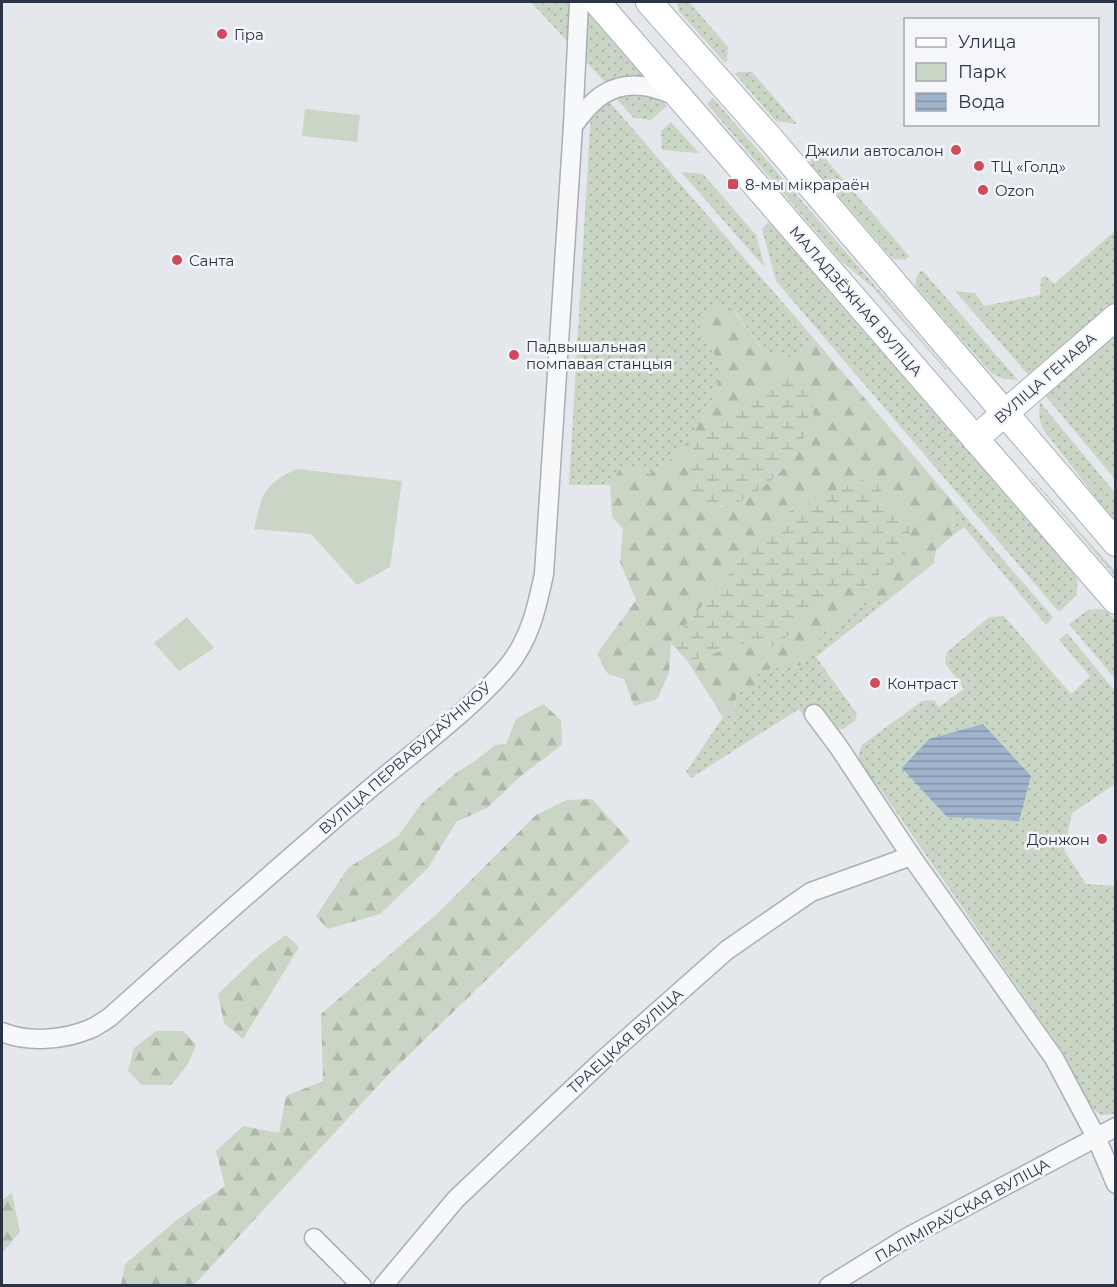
<svg xmlns="http://www.w3.org/2000/svg" width="1117" height="1287" font-family="Montserrat,sans-serif">
<style>
.grass{fill:url(#grass-dots);fill-rule:evenodd}
.forest{fill:url(#forest-firs);fill-rule:evenodd}
.wetland{fill:url(#wetland-marsh)}
.park{fill:#c9d6c5}
.water{fill:url(#water-rules)}
.lines{fill:none;stroke-linecap:round;stroke-linejoin:round}
.street-casing{stroke:#a9aeb7;stroke-width:21}
.secondary-casing{stroke:#a9aeb7;stroke-width:28}
.street{stroke:#f7f8fa;stroke-width:18}
.secondary{stroke:#fff;stroke-width:26}
.poi-dot{fill:#d1495b;stroke:#f4f6f9;stroke-width:2}
.labels{text-anchor:middle;dominant-baseline:central;stroke-width:5;stroke-linejoin:round;paint-order:stroke}
.poi-label{font-size:15px;fill:#2b3445;stroke:#f4f6f9;text-anchor:start}
.street-label{font-size:15px;fill:#2b3445;stroke:#f4f6f9}
</style>
<defs>
<pattern id="grass-dots" width="8" height="8" patternUnits="userSpaceOnUse" patternTransform="scale(1.5)"><rect width="8" height="8" fill="#c9d6c5"/><path d="M2 2h.1M6 6h.1" fill="none" stroke="#adb8ab" stroke-width="1.8" stroke-linecap="round"/></pattern>
<pattern id="forest-firs" width="22" height="20" patternUnits="userSpaceOnUse" patternTransform="scale(1.5)"><rect width="22" height="20" fill="#c9d6c5"/><path d="M5 1l3.5 6h-7zM16 11l3.5 6h-7z" fill="#adb8ab"/></pattern>
<pattern id="wetland-marsh" width="20" height="14" patternUnits="userSpaceOnUse" patternTransform="scale(1.5)"><rect width="20" height="14" fill="#c9d6c5"/><path d="M1 5h8M5 5V1M11 12h8M15 12V8" fill="none" stroke="#adb8ab"/></pattern>
<pattern id="water-rules" width="6" height="5" patternUnits="userSpaceOnUse" patternTransform="scale(1.5)"><rect width="6" height="5" fill="#9fb4cc"/><path d="M0 2.5h6" fill="none" stroke="#8293a7"/></pattern>
</defs>
<rect width="100%" height="100%" fill="#e4e7ec"/>
<!-- grass -->
<g class="grass">
<path d="M531,2H571L568,42Z"/>
<path d="M677,2H689L728,47L727,61L725,63L679,11Z"/>
<path d="M586,11L645,78L606,83L583,59Z"/>
<path d="M737,72H752L797,124L776,121L735,74Z"/>
<path d="M642,93L658,97L667,106L651,120L634,118L614,96Z"/>
<path d="M713,98L946,368V370L872,287L841,261L707,104Z"/>
<path d="M607,99L815,340L793,358L766,355L734,310L704,338L723,368L710,406L680,453L649,474L621,467L610,485H569L591,111Z"/>
<path d="M671,122L699,153L662,150L661,131Z"/>
<path d="M817,149L909,256L905,260L893,259L811,165C810,157 811,154 817,149Z"/>
<path d="M681,172L703,174L756,235L765,268Z"/>
<path d="M769,222L1072,571L1077,579V595L1059,612L776,281L762,229Z"/>
<path d="M1115,231V304L1031,378L955,291L975,293L984,306L1040,295L1041,278L1046,276L1054,284Z"/>
<path d="M922,270L1018,380L1003,379L991,373L916,287C915,279 916,275 922,270Z"/>
<path d="M1115,332V479L1043,393Z"/>
<path d="M1040,402L1115,493V522L1042,428L1039,416Z"/>
<path d="M1031,477L1115,571V576L1031,478Z"/>
<path d="M953,502L1053,617L1046,625L964,527L952,536Z"/>
<path d="M897,593L816,657L857,714L855,721L843,729L834,730L817,707L804,716L799,709L691,778L686,772L723,717L735,715L736,694L759,672L776,667H795L804,663L823,633L860,607Z"/>
<path d="M1096,609L1104,610L1115,619V679L1069,624L1088,610Z"/>
<path d="M1004,616L1071,694L1090,676L1059,640L1067,633L1115,691V784L1072,813L1064,850L1086,884L1115,886V1114L1101,1115L1089,1106L1064,1054L881,790C868,775 852,765 862,745L922,701L934,700L939,707L964,689L945,663L947,652L989,617ZM983,724L1007,752L1019,821L947,817L903,768Z"/>
</g>
<!-- forest -->
<g class="forest">
<path d="M715,306L733,310L766,355L793,358L815,340L953,502L952,536L936,550L934,563L897,593L860,607L823,633L805,663L795,667H776L759,672L754,688L736,694L735,715L723,717L688,662L752,641L776,647L837,589L864,587L913,518L886,502L794,507L751,547L671,643L669,673L657,699L634,706L624,679L608,674L597,654L636,600L620,562L623,529L612,517L610,485L621,467H639L649,474L680,453L710,406L723,368L704,338L701,318ZM775,376L802,378L795,452L780,472L765,485L747,498L720,507L687,462L695,444L748,406L765,383Z"/>
<path d="M543,704L561,720L562,745L522,775L487,808L456,822L428,868L380,914L328,929L316,916L348,868L398,836L422,803L456,773L475,761L495,745L506,744L516,719Z"/>
<path d="M592,799L630,841L387,1076L194,1285H121L125,1264L178,1219L225,1186L216,1151L243,1126L279,1133L286,1096L323,1081L321,1014L438,913L536,815L567,800Z"/>
<path d="M286,935L299,947L243,1039L224,1023L218,994L259,955Z"/>
<path d="M156,1031H183L196,1045L188,1064L171,1085H142L128,1071L134,1048Z"/>
<path d="M12,1193L20,1232L2,1253V1200Z"/>
</g>
<!-- wetland -->
<g class="wetland">
<path d="M775,376L802,378C811,391 817,410 811,426C809,432 804,437 801,442C781,476 748,510 705,506L692,492L689,478L687,462L695,444L748,406L765,383Z"/>
<path d="M861,480L878,483L886,502L913,518L905,554L863,587L837,589L776,647L752,641L688,662L671,643L751,547L794,507Z"/>
</g>
<!-- park -->
<g class="park">
<path d="M305,109L360,115L357,142L302,136Z"/>
<path d="M297,469L402,481L390,567L357,585L311,534L254,529C262,495 263,484 297,469Z"/>
<path d="M187,617L214,648L179,671L154,643Z"/>
</g>
<!-- water -->
<path class="water" d="M983,724L1031,776L1019,821L947,817L902,768L929,739Z"/>
<g class="lines">
<defs>
<g id="street">
<path d="M573,126C591,101 609,82 643,86C655,87 668,93 679,97"/>
<path d="M814,714L838,746L911,856L1054,1058L1096,1137L1116,1184"/>
<path d="M2,1032C28,1043 64,1040 90,1029C97,1026 104,1021 110,1017C197,939 284,862 373,786C417,749 471,710 508,666C530,639 537,607 544,574L573,126L579,2"/>
<path d="M314,1238L362,1286"/>
<path d="M383,1286L456,1199L604,1059L727,950L811,892L911,856"/>
<path d="M829,1286L908,1237L1116,1127"/>
</g>
<g id="secondary">
<path d="M597,2L1116,601"/>
<path d="M649,2L768,136L1116,543"/>
<path d="M975,439L1116,317"/>
</g>
</defs>
<!-- street casing -->
<use href="#street" class="street-casing"/>
<!-- secondary casing -->
<use href="#secondary" class="secondary-casing"/>
<!-- street -->
<use href="#street" class="street"/>
<!-- secondary -->
<use href="#secondary" class="secondary"/>
</g>
<!-- markers -->
<g class="poi-dot">
<circle cx="222" cy="34" r="6"/>
<circle cx="956" cy="150" r="6"/>
<circle cx="979" cy="166" r="6"/>
<rect x="727" y="178" width="12" height="12" rx="3"/>
<circle cx="983" cy="190" r="6"/>
<circle cx="177" cy="260" r="6"/>
<circle cx="514" cy="355" r="6"/>
<circle cx="875" cy="683" r="6"/>
<circle cx="1102" cy="839" r="6"/>
</g>
<g class="labels">
<!-- poi labels -->
<g class="poi-label">
<text x="234" y="34">Гіра</text>
<text x="944" y="150" text-anchor="end">Джили автосалон</text>
<text x="991" y="166">ТЦ «Голд»</text>
<text x="745" y="184">8-мы мікрараён</text>
<text x="995" y="190">Ozon</text>
<text x="189" y="260">Санта</text>
<text x="526" y="346">Падвышальная<tspan x="526" dy="17">помпавая станцыя</tspan></text>
<text x="887" y="683">Контраст</text>
<text x="1090" y="839" text-anchor="end">Донжон</text>
</g>
<!-- street labels -->
<g class="street-label">
<text transform="translate(856 301) rotate(49)">МАЛАДЗЁЖНАЯ ВУЛІЦА</text>
<text transform="translate(1045 378) rotate(-41)">ВУЛІЦА ГЕНАВА</text>
<text transform="translate(405 758) rotate(-41)">ВУЛІЦА ПЕРВАБУДАЎНІКОЎ</text>
<text transform="translate(625 1041) rotate(-42)">ТРАЕЦКАЯ ВУЛІЦА</text>
<text transform="translate(962 1210) rotate(-29)">ПАЛІМІРАЎСКАЯ ВУЛІЦА</text>
</g>
</g>
<!-- border -->
<rect width="1117" height="1287" fill="none" stroke="#2b3445" stroke-width="6"/>
<!-- legend -->
<rect x="904" y="18" width="195" height="108" fill="#f4f6f9" stroke="#a4a8b1" stroke-width="1.5"/>
<rect x="916" y="38" width="30" height="9" fill="#ffffff" stroke="#a4a8b1" stroke-width="1.5"/>
<text x="958" y="48" font-size="18" fill="#2b3445">Улица</text>
<rect x="916" y="63" width="30" height="18" fill="#c9d6c5" stroke="#a4a8b1" stroke-width="1.5"/>
<text x="958" y="78" font-size="18" fill="#2b3445">Парк</text>
<rect x="916" y="93" width="30" height="18" fill="url(#water-rules)" stroke="#a4a8b1" stroke-width="1.5"/>
<text x="958" y="108" font-size="18" fill="#2b3445">Вода</text>
</svg>
